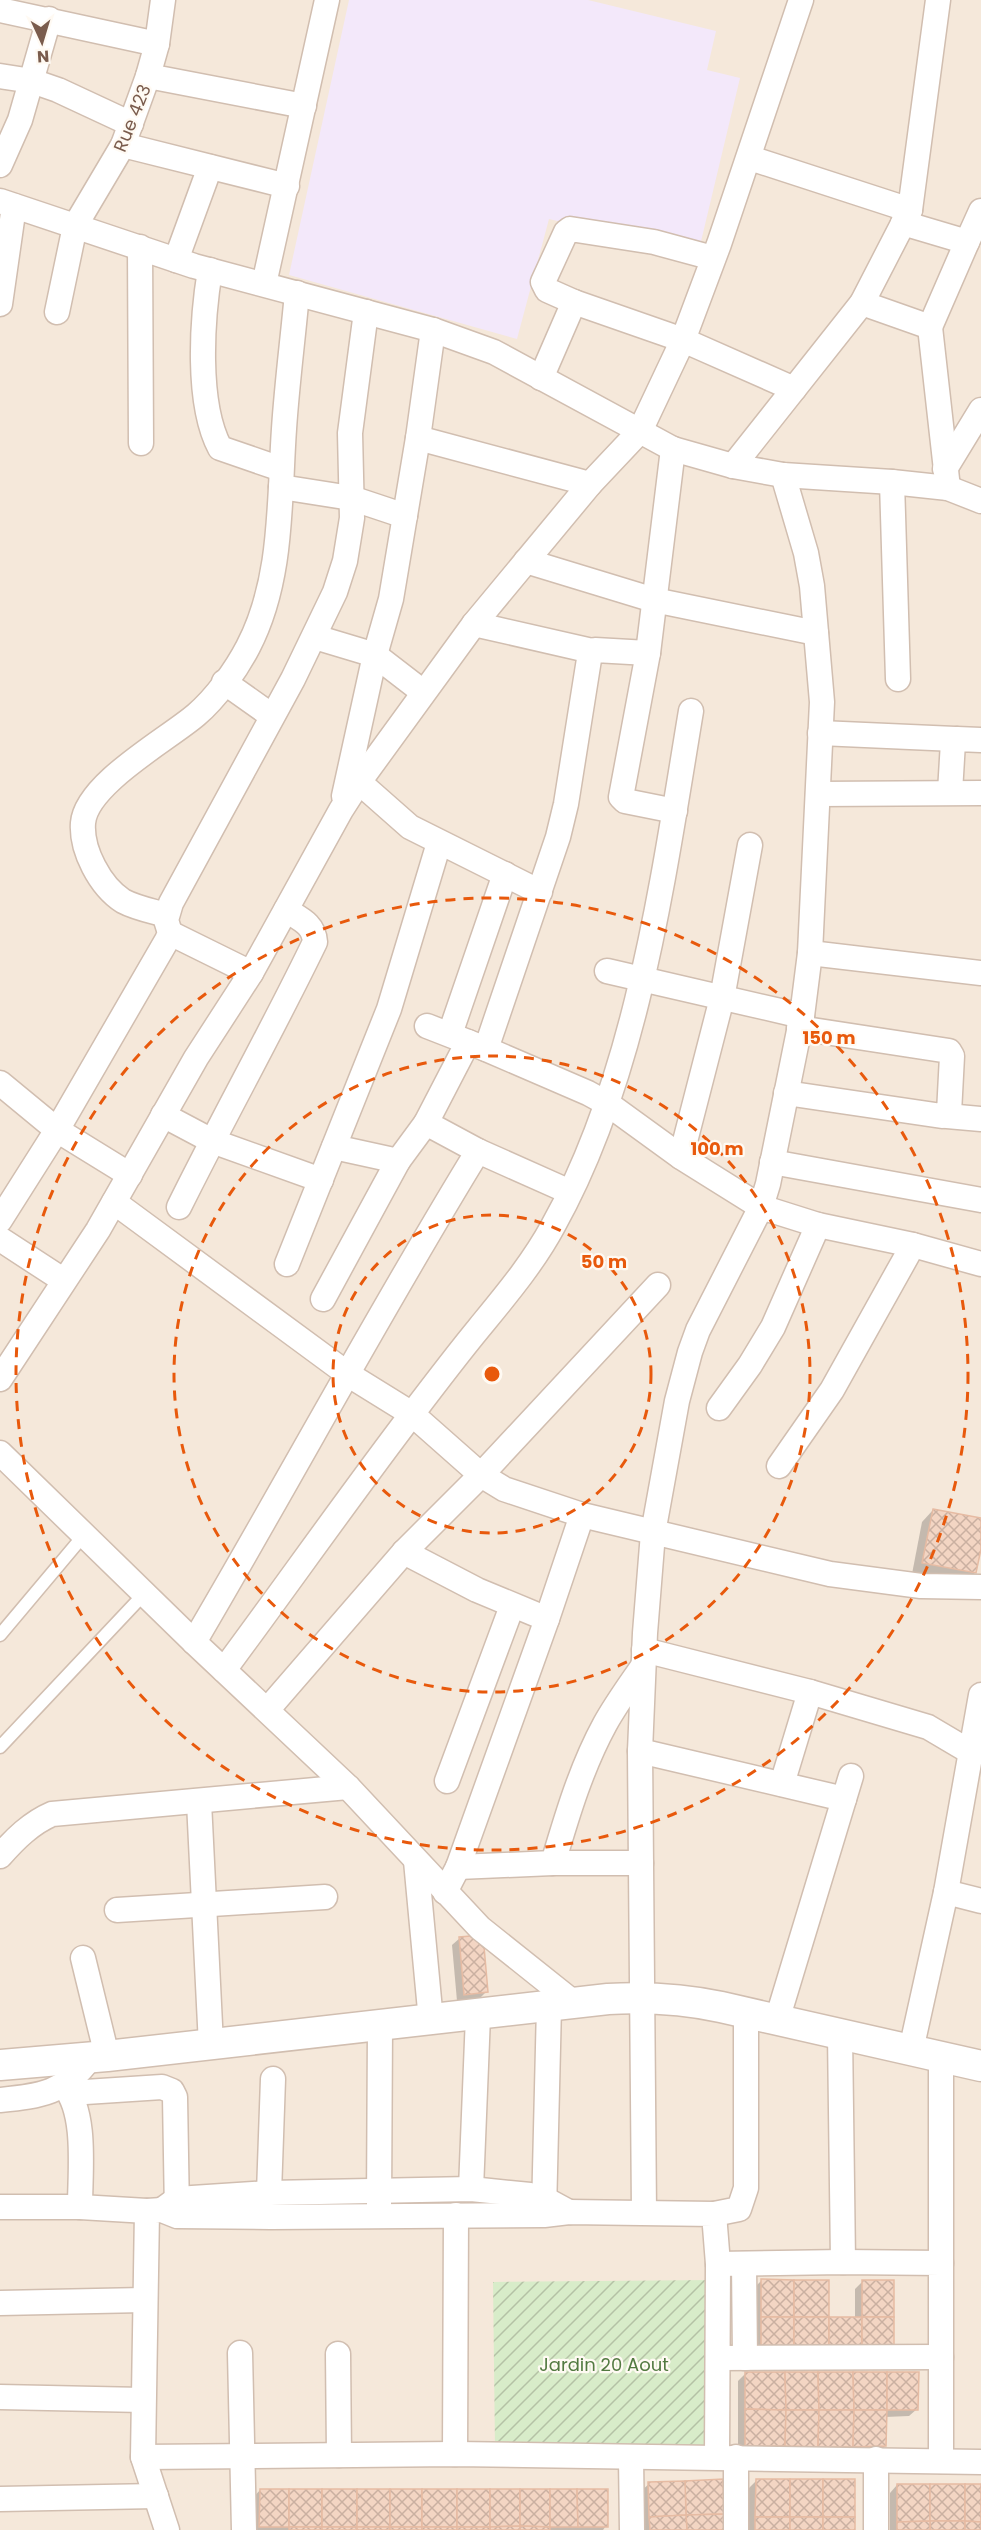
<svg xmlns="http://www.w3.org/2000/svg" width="981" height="2530" font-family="Poppins,sans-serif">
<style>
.residential{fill:#f5e8da}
.education{fill:#f3e8fa}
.garden{fill:url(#garden-furrows)}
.shadow{fill:#0003}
.building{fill:url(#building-cross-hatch);stroke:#e6bba3;stroke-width:1.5}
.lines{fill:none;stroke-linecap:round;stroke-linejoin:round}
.service-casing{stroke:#d1beb0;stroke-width:15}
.minor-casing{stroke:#d1beb0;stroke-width:27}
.tertiary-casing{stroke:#d1beb0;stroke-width:33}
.service{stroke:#fff;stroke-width:12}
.minor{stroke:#fff;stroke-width:24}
.tertiary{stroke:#fff;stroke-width:30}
.ring{fill:none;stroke:#e8590c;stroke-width:3;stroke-dasharray:10 8}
.labels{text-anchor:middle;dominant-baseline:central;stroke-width:4.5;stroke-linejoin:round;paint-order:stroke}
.street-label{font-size:18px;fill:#7a5c4d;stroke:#fffaf3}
.park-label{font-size:18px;fill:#537a41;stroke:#fffaf3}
.centre{fill:#e8590c;stroke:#fffaf3;stroke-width:3}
.ring-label{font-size:18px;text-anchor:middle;font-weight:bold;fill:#e8590c;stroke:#fffaf3;stroke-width:4.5;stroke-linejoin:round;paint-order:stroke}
</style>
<defs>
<pattern id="garden-furrows" width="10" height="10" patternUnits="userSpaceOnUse" patternTransform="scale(1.5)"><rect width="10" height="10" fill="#d8ecc9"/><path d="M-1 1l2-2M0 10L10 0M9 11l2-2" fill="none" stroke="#b4c2a5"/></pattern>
<pattern id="building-cross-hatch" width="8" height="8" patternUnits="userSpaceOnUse" patternTransform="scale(1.5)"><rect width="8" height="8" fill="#f3d5c3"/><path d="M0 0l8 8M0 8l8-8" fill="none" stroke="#cab0a1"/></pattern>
</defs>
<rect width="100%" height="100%" fill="#fdf6ec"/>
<!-- residential -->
<rect class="residential" x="0" y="0" width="981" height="2530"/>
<!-- education -->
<path class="education" d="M349,0H588L716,31L707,70L740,78L698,254L549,219L517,339L289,275Z"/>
<!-- garden -->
<path class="garden" d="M713,2280L715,2445L495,2448L493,2282Z"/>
<!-- shadow -->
<g class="shadow">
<path d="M933,1510L981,1519V1541L975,1573L963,1584L912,1574L922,1522Z"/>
<path d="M460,1938L486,1992L479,1999L457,2001L452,1945Z"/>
<path d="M761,2281L827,2319H855V2289L863,2281L892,2354L754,2361V2288Z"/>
<path d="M746,2373L917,2409L909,2416L885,2417V2446L877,2453H738V2381Z"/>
<path d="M756,2481L854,2530H748L749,2488Z"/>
<path d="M649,2484L723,2530H643L641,2491Z"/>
<path d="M897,2485H981V2530H890V2493Z"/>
<path d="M260,2490L606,2526L603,2530H253V2498Z"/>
</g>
<!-- building -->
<g class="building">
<path d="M933,1509L981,1518V1549L976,1573L922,1563Z"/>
<path d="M483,1935L488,1992L464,1995L459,1937Z"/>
<path d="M761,2279L794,2280V2317H761Z"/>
<rect x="794" y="2280" width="35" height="37"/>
<rect x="862" y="2280" width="32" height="37"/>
<rect x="761" y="2317" width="33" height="37"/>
<rect x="794" y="2317" width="35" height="37"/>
<rect x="829" y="2317" width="33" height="37"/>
<rect x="862" y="2317" width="32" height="37"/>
<path d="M745,2372H785L786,2410L745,2409Z"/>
<path d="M785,2372H818L819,2410H786Z"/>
<path d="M818,2372H853L854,2410H819Z"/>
<path d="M853,2372H887V2410H854Z"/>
<path d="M887,2372H919L918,2410H887Z"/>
<path d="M745,2409L786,2410L785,2446H745Z"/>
<path d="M786,2410H819L818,2447L785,2446Z"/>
<path d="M819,2410H854L853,2447H818Z"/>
<path d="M854,2410H887L886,2446L853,2447Z"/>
<path d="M723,2479L724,2514L686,2515L685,2481Z"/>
<path d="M756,2479H790V2517H755Z"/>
<rect x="790" y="2479" width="33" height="38"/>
<rect x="823" y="2479" width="32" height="38"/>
<path d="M685,2481L686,2515L649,2517L648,2482Z"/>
<path d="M897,2484H930V2521L897,2522Z"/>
<rect x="930" y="2484" width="35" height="37"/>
<path d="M965,2484H981V2522L965,2521Z"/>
<path d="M260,2489H289V2527H259Z"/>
<rect x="289" y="2489" width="33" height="38"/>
<rect x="322" y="2489" width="35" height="38"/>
<rect x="357" y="2489" width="33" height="38"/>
<rect x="390" y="2489" width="32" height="38"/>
<rect x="422" y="2489" width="35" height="38"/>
<rect x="457" y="2489" width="33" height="38"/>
<path d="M490,2489H520V2526L490,2527Z"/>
<path d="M520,2489H550V2527L520,2526Z"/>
<path d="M550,2489H577L578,2527H550Z"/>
<path d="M577,2489H608V2527H578Z"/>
<path d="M724,2514L725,2530H687L686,2515Z"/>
<path d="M686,2515L687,2530H650L649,2517Z"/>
<rect x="755" y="2517" width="35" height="13"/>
<rect x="790" y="2517" width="33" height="13"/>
<rect x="823" y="2517" width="32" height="13"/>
<rect x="930" y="2521" width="35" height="9"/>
<path d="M930,2521V2530H897V2522Z"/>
<path d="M965,2521L981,2522V2530H965Z"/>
<path d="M520,2526L550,2527V2530H520Z"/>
<path d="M520,2526V2530H490V2527Z"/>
<rect x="289" y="2527" width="33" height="3"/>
<rect x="322" y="2527" width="35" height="3"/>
<rect x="357" y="2527" width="33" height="3"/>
<rect x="390" y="2527" width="32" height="3"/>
<rect x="422" y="2527" width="35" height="3"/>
<rect x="457" y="2527" width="33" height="3"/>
</g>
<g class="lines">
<defs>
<g id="service">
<path d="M0,1635L84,1535"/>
<path d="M0,1747L144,1594"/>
</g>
<g id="minor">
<path d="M0,10L157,44"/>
<path d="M0,76L32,81L58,90L131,124"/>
<path d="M148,76L304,106"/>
<path d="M123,145L287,186"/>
<path d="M750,158L910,210"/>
<path d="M0,165L20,120L49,19"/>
<path d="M0,201L194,266L433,330L494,352L673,449L733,466L783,475L892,482L948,488L981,501"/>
<path d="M903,223L967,242L930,327"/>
<path d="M967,242L981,211"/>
<path d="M140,247L141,443"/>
<path d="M713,258L654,242L570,229L566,232L543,282L547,290L574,302L683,340L794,389"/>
<path d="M176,260L210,167"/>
<path d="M210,270C202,319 196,403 220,448L281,469"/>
<path d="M264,284L327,0"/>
<path d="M862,303L930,327L948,488"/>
<path d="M0,304L14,206"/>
<path d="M57,312L75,226L123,145L148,76L157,44L163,0"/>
<path d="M541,378L574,302"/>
<path d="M418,438L590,484"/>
<path d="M673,449L648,653L621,797L625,801L675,811"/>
<path d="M733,466L862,303L910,210L938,0"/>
<path d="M945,469L981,410"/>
<path d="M892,482L898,679"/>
<path d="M281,487L351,498L405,516"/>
<path d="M526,561L654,600L816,633"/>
<path d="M474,624L592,651"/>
<path d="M315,637L375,655L423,692"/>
<path d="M224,682L272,716"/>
<path d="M820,733L955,739"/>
<path d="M359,782L410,827L540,892"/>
<path d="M950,792L953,742L957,739L981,740"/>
<path d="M818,794L981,793"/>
<path d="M344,796L375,655L391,599L418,438L433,330"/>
<path d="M166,915C152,911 136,908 123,901C100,886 81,850 83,823C86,784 168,739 196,715C216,698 236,670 248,647C283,580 279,501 284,429C287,383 293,338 297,293"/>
<path d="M170,933L251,973"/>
<path d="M810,953L981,973"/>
<path d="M607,971L802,1016"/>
<path d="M427,1026L486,1049L588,1093L608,1104L681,1157L761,1207L818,1225L913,1245L981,1264"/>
<path d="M450,1034L505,874"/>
<path d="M468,1042L426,1123L478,1151L570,1192"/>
<path d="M486,1049L558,837L566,804L590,653L595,650L648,653"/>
<path d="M0,1083L57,1130L130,1175"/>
<path d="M786,1093L942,1116L949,1113L952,1056L949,1051L799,1028"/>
<path d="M163,1115L212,1141L321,1180"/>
<path d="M947,1116L981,1119"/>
<path d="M334,1147L398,1161"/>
<path d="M681,1157L722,998L750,845"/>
<path d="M772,1162L981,1200"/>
<path d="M114,1202L349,1375L412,1414L481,1475L504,1489L582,1515L830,1574L921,1586L981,1587"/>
<path d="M179,1207C223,1118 272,1031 315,942C314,924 300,919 286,910"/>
<path d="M0,1220L57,1130L167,940L170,933L166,920L171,903L293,679L335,592L345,561L352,518L350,433L366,312"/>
<path d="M0,1239L63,1280"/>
<path d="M287,1264L389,1009L439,843"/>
<path d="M323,1299L398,1161L426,1123"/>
<path d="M0,1379L98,1230L196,1058L251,973L341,810L359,782L474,624L590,484L640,431L683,340L719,244L801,0"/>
<path d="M719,1408L750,1365L773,1327L818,1225"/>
<path d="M0,1453L194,1642L348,1787L480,1928L574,2003"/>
<path d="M779,1466L832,1390L913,1245"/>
<path d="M404,1552L477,1590L547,1619"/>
<path d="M194,1642C290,1479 379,1312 478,1151"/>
<path d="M644,1650L810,1692L928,1727L972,1753"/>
<path d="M224,1670C287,1585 348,1498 412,1414C434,1385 456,1356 479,1328C506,1295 533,1263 553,1226C637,1076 663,879 691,711"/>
<path d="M268,1709L404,1552L481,1475L658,1285"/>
<path d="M640,1751L844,1799"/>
<path d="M447,1781L512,1606"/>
<path d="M782,1784L810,1692"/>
<path d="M199,1802L211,2045"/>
<path d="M0,1856C15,1839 31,1823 52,1814L348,1787"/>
<path d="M416,1861L431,2021"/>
<path d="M553,1863C567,1816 581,1768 605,1724C616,1704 630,1685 643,1666"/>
<path d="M458,1867L553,1863H641"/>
<path d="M445,1892L458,1867L547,1619L582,1515"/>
<path d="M946,1892L981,1901"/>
<path d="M117,1910L325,1897"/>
<path d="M83,1958L107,2056"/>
<path d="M777,2020L851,1776"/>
<path d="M840,2034L843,2262"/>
<path d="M911,2050L946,1892L981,1695"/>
<path d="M941,2057V2263"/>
<path d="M64,2086C87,2113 80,2171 80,2207"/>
<path d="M70,2093L162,2087L172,2091L175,2097L177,2213"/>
<path d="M0,2100C41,2096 65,2093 90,2058"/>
<path d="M471,2189L478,2016"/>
<path d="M269,2193L273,2079"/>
<path d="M379,2206L380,2026"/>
<path d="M0,2207H80L147,2211"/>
<path d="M162,2210L177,2199L269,2193L471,2189L530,2195L545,2199L569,2212"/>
<path d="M544,2212L549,2006"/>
<path d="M644,2212L640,1751L645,1633L653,1533L677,1401L690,1352L698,1330L761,1207L768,1184L802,1016L810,953L822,702L812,586L806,553L783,475"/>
<path d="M714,2214L739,2209L746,2188V2012"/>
<path d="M718,2264L843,2262L941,2263V2461"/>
<path d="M744,2264L745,2358"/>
<path d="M0,2303L144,2300"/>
<path d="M240,2353L244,2530"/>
<path d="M338,2354L339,2455"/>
<path d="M718,2358L941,2357"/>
<path d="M0,2397L143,2400"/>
<path d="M455,2454L456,2215"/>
<path d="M143,2457L455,2454L981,2462"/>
<path d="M631,2458L632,2530"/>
<path d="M876,2459V2530"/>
<path d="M0,2499L156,2496"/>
<path d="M167,2530L143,2457L147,2211L162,2210L177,2216L271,2217L544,2215L569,2212L714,2214L718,2264L717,2457"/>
<path d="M736,2530V2457"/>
</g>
<path id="tertiary" d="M0,2065L107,2056L608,1999C647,1997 683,1999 721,2007L981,2066"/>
</defs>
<!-- service casing -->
<use href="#service" class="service-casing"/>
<!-- minor casing -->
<use href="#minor" class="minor-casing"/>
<!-- tertiary casing -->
<use href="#tertiary" class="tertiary-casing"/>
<!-- service -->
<use href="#service" class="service"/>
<!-- minor -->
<use href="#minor" class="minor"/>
<!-- tertiary -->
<use href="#tertiary" class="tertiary"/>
</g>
<!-- distance rings -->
<g class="ring">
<circle cx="492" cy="1374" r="159"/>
<circle cx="492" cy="1374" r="318"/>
<circle cx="492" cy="1374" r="476"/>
</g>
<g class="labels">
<!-- street labels -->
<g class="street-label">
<text transform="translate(132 118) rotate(-68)">Rue 423</text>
</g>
<!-- park labels -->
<g class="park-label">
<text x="604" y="2364">Jardin 20 Aout</text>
</g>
</g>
<circle cx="492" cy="1374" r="9" class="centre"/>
<g class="ring-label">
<text x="829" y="1044">150 m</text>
<text x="717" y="1155">100 m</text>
<text x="604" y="1268">50 m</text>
</g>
<!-- north arrow -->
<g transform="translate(42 42) rotate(176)" stroke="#fffaf3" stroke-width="4.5" paint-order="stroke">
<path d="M0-4.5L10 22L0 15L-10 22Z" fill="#7a5c4d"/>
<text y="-9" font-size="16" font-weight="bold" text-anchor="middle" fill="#7a5c4d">N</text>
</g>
</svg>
